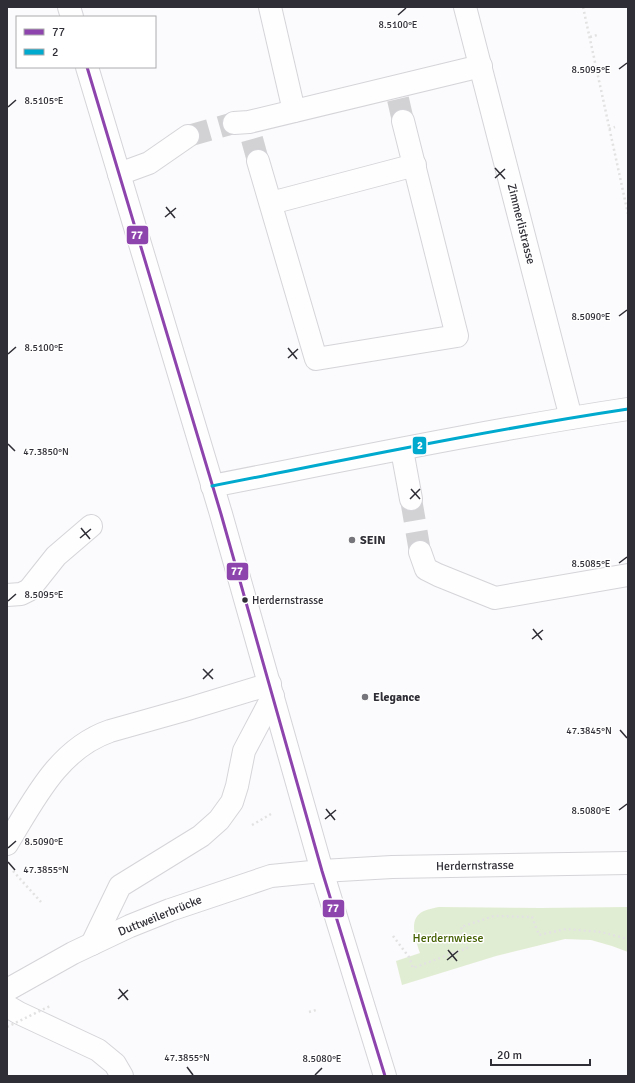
<svg xmlns="http://www.w3.org/2000/svg" width="635" height="1083" font-family="Signika,sans-serif">
<style>
.green{fill:#e1edd2}
.lines{fill:none;stroke-linecap:round;stroke-linejoin:round}
.minor-tunnel{stroke:#d2d1d4;stroke-width:22;stroke-dasharray:22 11;stroke-linecap:butt}
.minor-casing{stroke:#d5d4d8;stroke-width:24}
.path{stroke:#e2e2e2;stroke-width:2.5;stroke-dasharray:2 3;stroke-linecap:butt}
.minor{stroke:#fefeff;stroke-width:22}
.path-bridge{stroke:#e2e2e2;stroke-width:2.5;stroke-dasharray:2 3;stroke-linecap:butt}
.bus-1-casing{stroke:#fff;stroke-width:6}
.bus-2-casing{stroke:#fff;stroke-width:6}
.bus-1{stroke:#8e44ad;stroke-width:3}
.bus-2{stroke:#00a9ce;stroke-width:3}
.ticks{fill:none;stroke:#2f2d35;stroke-width:1.5}
.poi-dot{fill:#76757b;stroke:#fff;stroke-width:1.5}
.bus-dot{fill:#2f2d35;stroke:#fff;stroke-width:1.5}
.labels{text-anchor:middle;dominant-baseline:central;stroke-width:3;stroke-linejoin:round;paint-order:stroke}
.bus-label{font-size:11px;fill:#2f2d35;stroke:#fff;text-anchor:start}
.street-label{font-size:12px;fill:#2f2d35;stroke:#fff}
.poi-label{font-size:12px;font-weight:bold;fill:#2f2d35;stroke:#fff;text-anchor:start}
.park-label{font-size:12px;fill:#446000;stroke:#fff}
.ticks-label{font-size:10px;text-anchor:middle;fill:#2f2d35;stroke:#fff;stroke-width:3;stroke-linejoin:round;paint-order:stroke}
.line-badge{stroke:#fff;stroke-width:1.5}
.badge-label{font-size:11px;text-anchor:middle;font-weight:bold;fill:#fff}
</style>
<rect width="100%" height="100%" fill="#fbfafc"/>
<!-- green -->
<path class="green" d="M439,907L541,908L628,907V952L612,946L591,940L565,939L496,956L402,985L396,961L420,953C416,941 407,918 424,911C428,909 434,908 439,907Z"/>
<g class="lines">
<!-- minor-tunnel -->
<g class="minor-tunnel">
<path d="M398,99L403,121"/>
<path d="M188,136L234,123"/>
<path d="M252,139L258,161"/>
<path d="M411,499L420,552"/>
</g>
<defs>
<g id="minor">
<path d="M69,7L72,17"/>
<path d="M270,7L294,111"/>
<path d="M465,7L571,418"/>
<path d="M87,67L221,514L322,871L385,1076"/>
<path d="M234,123L249,122L481,66"/>
<path d="M258,161L316,359L457,336L403,121"/>
<path d="M119,174L149,163L188,136"/>
<path d="M271,203L415,165"/>
<path d="M402,450L411,499"/>
<path d="M212,486C350,459 489,430 628,409"/>
<path d="M420,552L426,569L438,575L495,598L628,575"/>
<path d="M7,595L21,594L29,590L56,556L91,526"/>
<path d="M7,844C34,800 58,749 110,731L188,709L270,684"/>
<path d="M92,944L120,886L201,836L219,820L232,802L237,786L244,751L273,696"/>
<path d="M7,990L73,953L130,926L170,910L271,876L322,871L392,867L628,863"/>
<path d="M7,1006L19,1013L98,1050L115,1064L122,1076"/>
</g>
</defs>
<!-- minor casing -->
<use href="#minor" class="minor-casing"/>
<!-- path -->
<g class="path">
<path d="M583,7L628,214"/>
<path d="M590,37L597,35"/>
<path d="M609,129L615,127"/>
<path d="M252,825L271,814"/>
<path d="M13,871L41,902"/>
<path d="M393,936L409,957L413,968L467,948L461,927L494,916L532,917L539,935L566,929L601,932L628,939"/>
<path d="M309,1012L316,1010"/>
</g>
<!-- minor -->
<use href="#minor" class="minor"/>
<!-- path-bridge -->
<path class="path-bridge" d="M7,1027L50,1006"/>
<defs>
<path id="bus-1" d="M87,67L221,514L322,871L385,1076"/>
<path id="bus-2" d="M212,486C350,459 489,430 628,409"/>
</defs>
<!-- bus-1 casing -->
<use href="#bus-1" class="bus-1-casing"/>
<!-- bus-2 casing -->
<use href="#bus-2" class="bus-2-casing"/>
<!-- bus-1 -->
<use href="#bus-1" class="bus-1"/>
<!-- bus-2 -->
<use href="#bus-2" class="bus-2"/>
</g>
<!-- ticks -->
<path class="ticks" d="M398,15L406,8M619,69L627,63M8,107L16,100M495,168L505,179M495,178L505,169M166,207L175,218M165,217L176,208M619,316L627,310M288,348L297,359M8,354L16,347M288,358L298,349M8,444L15,451M411,489L420,499M410,499L420,489M81,528L90,539M80,538L91,529M619,563L627,557M8,601L16,594M533,629L542,640M532,639L543,630M203,669L213,679M203,679L213,669M620,730L627,738M326,809L335,820M619,810L627,804M325,819L336,810M8,848L16,841M8,862L15,870M448,950L457,961M447,960L458,951M119,989L128,1000M118,999L128,990M187,1067L193,1075M315,1075L322,1068"/>
<!-- markers -->
<g class="poi-dot">
<circle cx="352" cy="540" r="4"/>
<circle cx="365" cy="697" r="4"/>
</g>
<circle class="bus-dot" cx="245" cy="600" r="3.5"/>
<g class="labels">
<!-- bus labels -->
<g class="bus-label">
<text x="252" y="600">Herdernstrasse</text>
</g>
<!-- street labels -->
<g class="street-label">
<text transform="translate(521 224) rotate(76)">Zimmerlistrasse</text>
<text transform="translate(475 866) rotate(-1)">Herdernstrasse</text>
<text transform="translate(160 916) rotate(-22)">Duttweilerbrücke</text>
</g>
<!-- poi labels -->
<g class="poi-label">
<text x="360" y="540">SEIN</text>
<text x="373" y="697">Elegance</text>
</g>
<!-- park labels -->
<g class="park-label">
<text x="448" y="938">Herdernwiese</text>
</g>
</g>
<g class="ticks-label">
<text x="398" y="28">8.5100°E</text>
<text x="591" y="73">8.5095°E</text>
<text x="44" y="104">8.5105°E</text>
<text x="591" y="320">8.5090°E</text>
<text x="44" y="351">8.5100°E</text>
<text x="46" y="455">47.3850°N</text>
<text x="591" y="567">8.5085°E</text>
<text x="44" y="598">8.5095°E</text>
<text x="589" y="734">47.3845°N</text>
<text x="591" y="814">8.5080°E</text>
<text x="44" y="845">8.5090°E</text>
<text x="46" y="873">47.3855°N</text>
<text x="187" y="1061">47.3855°N</text>
<text x="322" y="1062">8.5080°E</text>
</g>
<g class="line-badge">
<rect x="126" y="225" width="23" height="20" rx="4" fill="#8e44ad"/>
<rect x="412" y="436" width="15" height="19" rx="4" fill="#00a9ce"/>
<rect x="226" y="562" width="23" height="19" rx="4" fill="#8e44ad"/>
<rect x="322" y="899" width="23" height="19" rx="4" fill="#8e44ad"/>
</g>
<g class="badge-label">
<text x="137" y="239">77</text>
<text x="420" y="449">2</text>
<text x="237" y="575">77</text>
<text x="333" y="912">77</text>
</g>
<!-- border -->
<rect width="635" height="1083" fill="none" stroke="#2f2d35" stroke-width="16"/>
<!-- legend -->
<rect x="16" y="16" width="140" height="52" fill="#ffffff" stroke="#acabae"/>
<rect x="24" y="29" width="20" height="6" fill="#8e44ad" stroke="#acabae"/>
<text x="52" y="36" font-size="12" fill="#2f2d35">77</text>
<rect x="24" y="49" width="20" height="6" fill="#00a9ce" stroke="#acabae"/>
<text x="52" y="56" font-size="12" fill="#2f2d35">2</text>
<!-- scale -->
<path d="M491 1059v6h99v-6" fill="none" stroke="#2f2d35" stroke-width="2"/>
<text x="497" y="1059" font-size="12" fill="#2f2d35" stroke="#ffffff" stroke-width="3" paint-order="stroke">20 m</text>
</svg>
